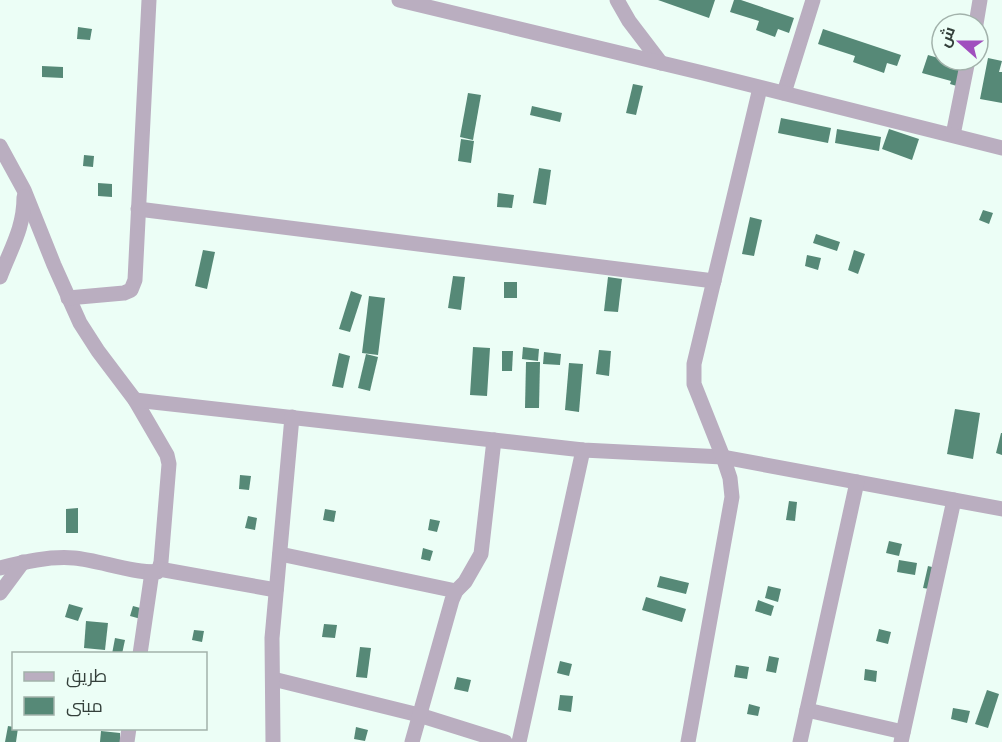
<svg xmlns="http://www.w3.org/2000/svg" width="1002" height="742" font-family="'Golos Text',Cairo,sans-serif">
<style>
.building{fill:#568977}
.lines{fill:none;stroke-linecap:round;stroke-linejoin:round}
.minor{stroke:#baaec0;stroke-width:15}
.tertiary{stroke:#baaec0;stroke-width:15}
</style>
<rect width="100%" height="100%" fill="#ecfef6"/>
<!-- building -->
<g class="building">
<path d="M658,0H715L709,18Z"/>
<path d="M734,0H741L794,18L789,33L778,29L775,37L756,30L759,21L730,12Z"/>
<path d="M78,27L92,29L90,40L77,39Z"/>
<path d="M823,29L901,55L897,66L887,63L884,73L853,62L855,56L818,44Z"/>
<path d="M928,55L966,66L960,87L950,84L951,81L922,73Z"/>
<path d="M988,58L1002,61L999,72H1002V103L980,99Z"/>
<path d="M42,66L63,67V78L42,77Z"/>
<path d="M633,84L643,86L636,115L626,113Z"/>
<path d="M468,93L481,95L473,140L460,137Z"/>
<path d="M532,106L562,113L560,122L530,115Z"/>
<path d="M781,118L831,128L828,143L778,133Z"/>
<path d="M837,129L881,137L879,151L835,143Z"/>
<path d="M889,129L919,139L912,160L882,149Z"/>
<path d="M461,139L474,141L471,163L458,161Z"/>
<path d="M84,155L94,156L93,167L83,166Z"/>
<path d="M539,168L551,170L546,205L533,203Z"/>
<path d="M98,183L112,184V197L98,196Z"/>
<path d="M498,193L514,195L512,208L497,207Z"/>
<path d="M983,210L993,213L989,224L979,220Z"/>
<path d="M750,217L762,220L754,256L742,254Z"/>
<path d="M816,234L840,242L837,251L813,243Z"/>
<path d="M203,250L215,252L207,289L195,286Z"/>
<path d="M854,250L865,254L858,274L848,270Z"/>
<path d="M807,255L821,258L818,270L805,266Z"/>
<path d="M453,276L465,277L461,310L448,308Z"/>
<path d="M608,277L622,279L618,312L604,311Z"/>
<rect x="504" y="282" width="13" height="16"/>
<path d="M351,291L362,295L350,332L339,329Z"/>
<path d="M369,296L385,298L378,355L362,353Z"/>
<path d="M473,347L490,348L487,396L470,395Z"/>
<path d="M523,347L539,349L538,361L522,359Z"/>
<path d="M599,350L611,351L609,376L596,374Z"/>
<path d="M502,351H513L512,371H502Z"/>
<path d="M544,352L561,354L560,365L543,364Z"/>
<path d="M339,353L350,356L343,388L332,386Z"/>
<path d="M366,354L378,357L370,391L358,388Z"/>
<path d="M526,362H540L539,408H525Z"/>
<path d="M569,363L583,364L579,412L565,410Z"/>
<path d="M955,409L980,413L973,459L947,454Z"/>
<path d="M1001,433H1002V455L996,453Z"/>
<path d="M240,475L251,476L249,490L239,489Z"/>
<path d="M789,501L797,502L795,521L786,520Z"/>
<path d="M78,508V533H66V509Z"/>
<path d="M325,509L336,511L334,522L323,520Z"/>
<path d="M248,516L257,518L255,530L245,528Z"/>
<path d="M430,519L440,521L437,532L428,530Z"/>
<path d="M889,541L902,544L899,556L886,553Z"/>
<path d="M423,548L433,551L430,561L421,559Z"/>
<path d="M899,560L917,563L915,575L897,572Z"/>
<path d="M928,566L940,569L936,590L923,588Z"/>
<path d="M660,576L689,583L686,594L657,587Z"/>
<path d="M768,586L781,589L778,602L765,598Z"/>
<path d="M646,597L686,609L682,622L642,610Z"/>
<path d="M758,600L774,606L771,616L755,611Z"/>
<path d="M69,604L83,608L78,621L65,617Z"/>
<path d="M133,606L144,609L141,619L130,616Z"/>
<path d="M86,621L108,623L105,650L84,648Z"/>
<path d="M324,624L337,625L335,638L322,637Z"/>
<path d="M879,629L891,632L888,644L876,641Z"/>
<path d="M194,630L204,631L202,642L192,640Z"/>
<path d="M115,638L125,640L122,654H112Z"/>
<path d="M360,647L371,648L367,678L356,677Z"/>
<path d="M769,656L779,658L776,673L766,671Z"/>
<path d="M560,661L572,664L569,676L557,673Z"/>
<path d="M736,665L749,667L747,679L734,677Z"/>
<path d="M865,669L877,671L876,682L864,680Z"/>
<path d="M457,677L471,680L468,692L454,689Z"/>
<path d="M987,690L999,694L988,728L975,724Z"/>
<path d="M560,695L573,696L571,712L558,710Z"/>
<path d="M749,704L760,707L758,716L747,714Z"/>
<path d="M953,708L970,711L967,723L951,719Z"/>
<path d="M8,726L14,727V728H18L16,742H5Z"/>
<path d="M356,727L368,730L365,741L354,739Z"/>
<path d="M101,731L120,733V742H100Z"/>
</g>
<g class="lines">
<!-- minor -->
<g class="minor">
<path d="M617,0L629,21L661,63"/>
<path d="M976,24L980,0"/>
<path d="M784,93L813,0"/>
<path d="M953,135L968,60"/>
<path d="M0,146L24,190L54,265L80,323L98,351L135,400L167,455L169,464L161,562L159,569L157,572C131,573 99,560 74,558C49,556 24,562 0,568"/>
<path d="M138,209L714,281"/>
<path d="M0,277C11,248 24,228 24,197"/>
<path d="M68,298L124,293L131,290L135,280L149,0"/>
<path d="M135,400L583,450L723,457L1002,509"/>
<path d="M280,554L456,591"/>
<path d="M159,569L276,590"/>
<path d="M0,593L23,562"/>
<path d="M140,654L152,572"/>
<path d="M273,679L419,715L505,742"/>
<path d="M807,710L903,732"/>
<path d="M127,742L129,728"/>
<path d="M273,742L272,638L292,417"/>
<path d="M412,742L452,600L456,591L465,582L481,554L494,440"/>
<path d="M519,742L583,450"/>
<path d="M688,742L732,497L730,478L723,457L694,384V364L760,88"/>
<path d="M800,742L857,482"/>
<path d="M901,742L954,500"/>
</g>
<!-- tertiary -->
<path class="tertiary" d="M399,0L703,73L1002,148"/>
</g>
<!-- legend -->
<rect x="12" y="652" width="195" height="78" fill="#ecfef6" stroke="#a2b2ab" stroke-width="1.5"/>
<rect x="24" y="672" width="30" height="9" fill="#baaec0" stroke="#a2b2ab" stroke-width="1.5"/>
<text x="66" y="682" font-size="18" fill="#34403b">طريق</text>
<rect x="24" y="697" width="30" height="18" fill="#568977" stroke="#a2b2ab" stroke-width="1.5"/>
<text x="66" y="712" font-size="18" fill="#34403b">مبنى</text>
<!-- north arrow -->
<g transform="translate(960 42) rotate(291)"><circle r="28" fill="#ecfef6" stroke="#a2b2ab" stroke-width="1.5"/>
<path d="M0-4.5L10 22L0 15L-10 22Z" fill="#a04fbe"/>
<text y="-9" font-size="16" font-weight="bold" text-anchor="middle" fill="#34403b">ش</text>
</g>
</svg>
